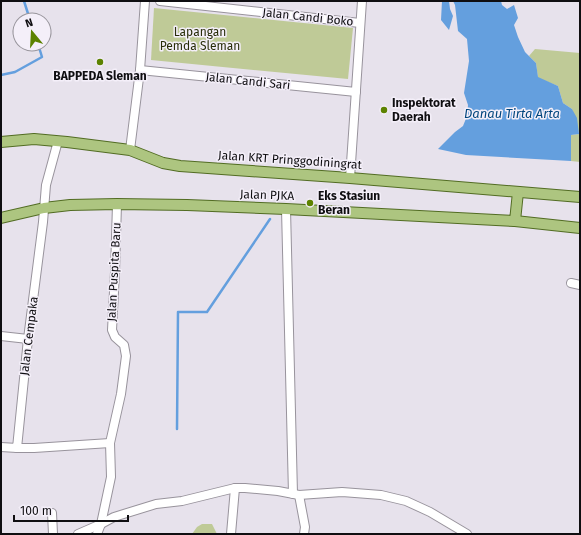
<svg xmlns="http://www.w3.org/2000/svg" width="581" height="535" font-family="'Fira Sans',sans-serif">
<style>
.green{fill:#bfca97}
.water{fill:#649fde}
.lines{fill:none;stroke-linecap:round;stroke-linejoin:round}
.stream{stroke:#649fde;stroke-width:2.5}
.minor-casing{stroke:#98939c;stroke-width:10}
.major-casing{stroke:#526c23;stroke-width:12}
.minor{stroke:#fff;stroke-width:8}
.major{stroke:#adc580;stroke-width:10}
.poi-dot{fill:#5c8200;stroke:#f4eff9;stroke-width:1.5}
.labels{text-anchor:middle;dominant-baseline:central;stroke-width:3;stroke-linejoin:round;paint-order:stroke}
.street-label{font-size:12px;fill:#0f0e11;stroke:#f4eff9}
.park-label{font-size:12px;fill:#292e09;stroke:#f4eff9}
.poi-label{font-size:12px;font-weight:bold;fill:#0f0e11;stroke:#f4eff9;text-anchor:start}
.water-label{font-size:13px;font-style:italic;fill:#00457d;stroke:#f4eff9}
</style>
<rect width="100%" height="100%" fill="#e7e2ec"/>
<!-- green -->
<g class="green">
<path d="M154,8L353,28L348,79L151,60Z"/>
<path d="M535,49L580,53V162L571,161V135L579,134L572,109L563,103L558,86L538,78L536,63L529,56Z"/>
<path d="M202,524H212L217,534H192L197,527Z"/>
</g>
<!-- water -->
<g class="water">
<path d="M442,1H449L450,9L453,16L449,30L441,20Z"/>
<path d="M453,1H501L502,5L507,9L514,5L518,18L514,25L518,37L525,52L536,63L538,77L558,86L563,103L572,109L577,118L579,134L571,135V161L466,155L438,149L455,132L463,126L467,116L468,105L464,93L469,61L467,39L458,31L455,5Z"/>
</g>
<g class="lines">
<!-- stream -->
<g class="stream">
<path d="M24,1L30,20"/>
<path d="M1,75L15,72L42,57L38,44"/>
<path d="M177,429L178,312H207L270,219"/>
</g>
<defs>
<g id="minor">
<path d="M160,1L360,23"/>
<path d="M140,70L356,92"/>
<path d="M130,150L140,70L145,1"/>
<path d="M350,178L362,1"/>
<path d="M286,209L293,494"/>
<path d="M571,283L580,285"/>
<path d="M1,336L28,339"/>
<path d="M1,447L17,448L28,339L43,222L46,185L58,141"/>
<path d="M17,448H34L110,443"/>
<path d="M299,495L305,527L304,534"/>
<path d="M52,513L53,534"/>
<path d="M78,534L101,524L114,517L156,504L182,501L235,488H245L278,491L299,495L342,492L381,495L406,501L430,512L467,534"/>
<path d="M97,534L101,524L111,477L110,443L121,394L126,356L124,345L115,337L112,330L115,272L117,204"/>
<path d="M231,534L235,488"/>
</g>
<g id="major">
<path d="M1,142L34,139L67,142L130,150L163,163L180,166L350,178L580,197"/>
<path d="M1,218L44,208L70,205L117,204L187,205L286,209L515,221L580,228"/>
<path d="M515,221L518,192"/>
</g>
</defs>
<!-- minor casing -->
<use href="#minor" class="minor-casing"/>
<!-- major casing -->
<use href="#major" class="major-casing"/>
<!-- minor -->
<use href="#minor" class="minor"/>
<!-- major -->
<use href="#major" class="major"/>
</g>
<!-- markers -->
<g class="poi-dot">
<circle cx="100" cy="62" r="4"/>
<circle cx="384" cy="110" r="4"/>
<circle cx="310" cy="203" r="4"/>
</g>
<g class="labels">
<!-- street labels -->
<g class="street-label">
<text transform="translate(308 17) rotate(6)">Jalan Candi Boko</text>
<text transform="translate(248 81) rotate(6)">Jalan Candi Sari</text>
<text transform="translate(290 160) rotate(4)">Jalan KRT Pringgodiningrat</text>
<text transform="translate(267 195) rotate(2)">Jalan PJKA</text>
<text transform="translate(114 272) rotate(-87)">Jalan Puspita Baru</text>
<text transform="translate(29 336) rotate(-83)">Jalan Cempaka</text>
</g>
<!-- park labels -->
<g class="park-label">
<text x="200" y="32">Lapangan<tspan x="200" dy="14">Pemda Sleman</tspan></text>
</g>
<!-- poi labels -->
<g class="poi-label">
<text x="100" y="76" text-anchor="middle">BAPPEDA Sleman</text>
<text x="392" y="103">Inspektorat<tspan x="392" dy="14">Daerah</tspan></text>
<text x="318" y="196">Eks Stasiun<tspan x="318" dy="14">Beran</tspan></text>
</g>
<!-- water labels -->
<g class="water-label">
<text x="512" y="113">Danau Tirta Arta</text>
</g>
</g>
<!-- border -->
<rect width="581" height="535" fill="none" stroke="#0f0e11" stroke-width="4"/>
<!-- north arrow -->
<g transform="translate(32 32) rotate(342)"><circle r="19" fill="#f4eff9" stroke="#98959c"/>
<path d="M0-3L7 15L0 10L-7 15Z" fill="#5c8200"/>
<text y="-6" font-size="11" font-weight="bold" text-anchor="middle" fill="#0f0e11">N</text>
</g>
<!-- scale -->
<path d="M14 515v6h114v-6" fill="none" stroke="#0f0e11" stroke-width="2"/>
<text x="20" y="515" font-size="12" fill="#0f0e11" stroke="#f4eff9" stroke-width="3" paint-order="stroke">100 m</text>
</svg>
